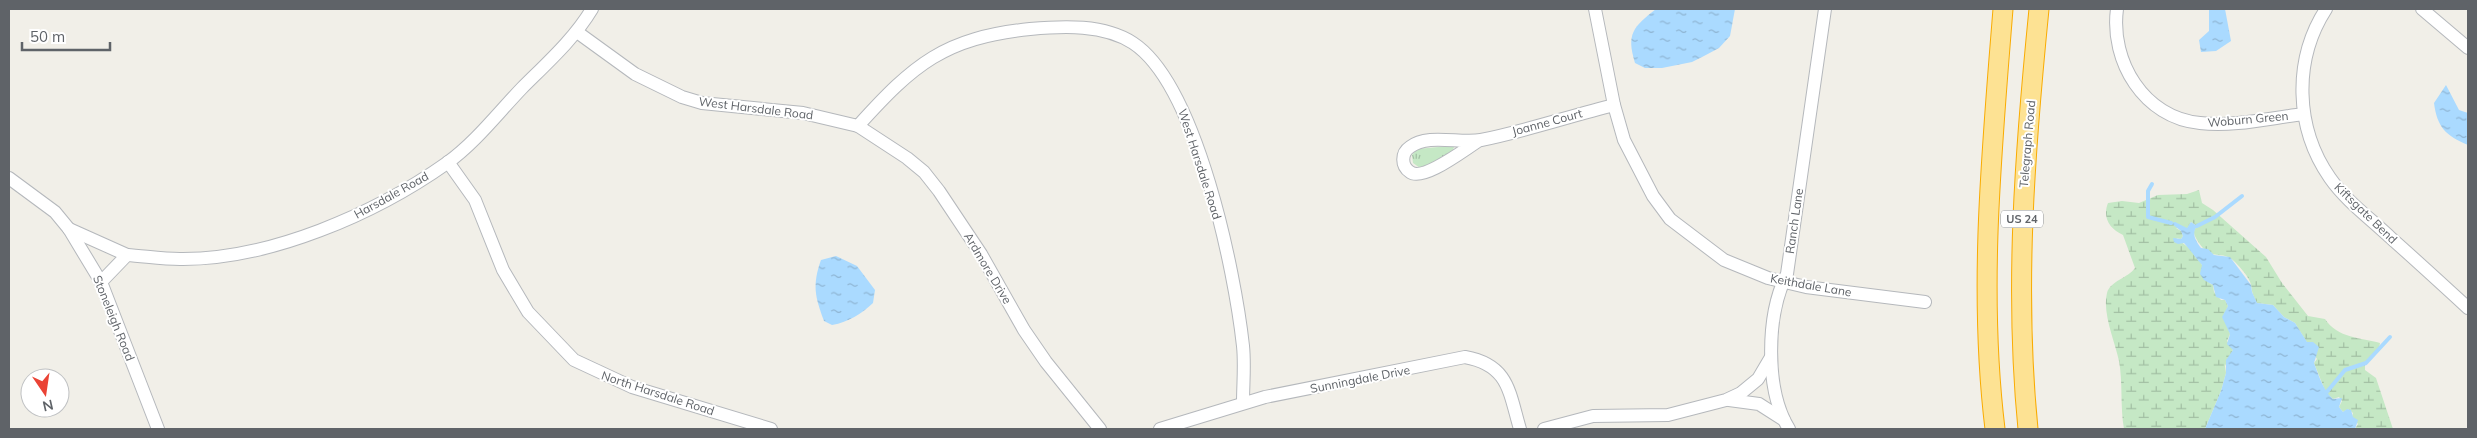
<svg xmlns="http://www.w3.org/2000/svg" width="2477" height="438" font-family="Mulish,sans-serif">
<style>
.grass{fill:url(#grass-tufts)}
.wetland{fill:url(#wetland-marsh)}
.water{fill:url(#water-ripples)}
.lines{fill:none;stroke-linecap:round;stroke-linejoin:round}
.stream{stroke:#aadaff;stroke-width:4}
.minor-casing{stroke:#b5b8bc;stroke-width:14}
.highway-casing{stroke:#f9ab00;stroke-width:21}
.minor{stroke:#fff;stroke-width:12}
.highway{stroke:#fde293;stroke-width:19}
.labels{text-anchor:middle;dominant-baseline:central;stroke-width:4;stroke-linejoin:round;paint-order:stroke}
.shield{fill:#fff;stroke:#8f9295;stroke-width:1}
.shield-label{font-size:11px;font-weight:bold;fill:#5f6368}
.street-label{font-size:12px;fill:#5f6368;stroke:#fff}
</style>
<defs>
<pattern id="grass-tufts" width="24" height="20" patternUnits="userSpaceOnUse" patternTransform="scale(1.25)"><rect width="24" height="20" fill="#c5e8c5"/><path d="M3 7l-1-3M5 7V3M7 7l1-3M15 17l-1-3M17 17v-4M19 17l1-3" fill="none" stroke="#a3c0a4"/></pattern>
<pattern id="wetland-marsh" width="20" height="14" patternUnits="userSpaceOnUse" patternTransform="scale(1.25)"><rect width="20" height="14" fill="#c5e8c5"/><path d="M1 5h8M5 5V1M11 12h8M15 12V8" fill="none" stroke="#a3c0a4"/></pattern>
<pattern id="water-ripples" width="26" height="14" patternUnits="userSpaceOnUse" patternTransform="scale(1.25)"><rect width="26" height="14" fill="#aadaff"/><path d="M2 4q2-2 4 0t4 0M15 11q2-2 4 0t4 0" fill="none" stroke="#8eb4d2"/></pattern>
</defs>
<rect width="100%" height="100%" fill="#f1efe8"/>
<!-- grass -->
<path class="grass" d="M1449,146L1454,147L1453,150L1430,165L1420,168L1413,163L1412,155L1417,149Z"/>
<!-- wetland -->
<path class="wetland" d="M2199,190L2202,203L2213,210L2266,257L2282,283L2308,316L2325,319C2337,338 2362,338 2380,343L2379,349L2365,362V370L2376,378L2393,429H2355L2358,424L2352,417L2353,413L2348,409L2343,412L2339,407L2342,401L2339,397L2333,399L2326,393L2314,363L2317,359L2295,323L2284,317L2273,305L2257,303C2253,296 2252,292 2251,285C2250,278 2240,267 2235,262C2221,248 2212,264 2197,240C2194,234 2192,232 2197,226L2191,222L2187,229L2176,228L2181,231L2183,236L2181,239L2176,238L2193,251C2194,258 2199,259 2202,265C2205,272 2204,282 2213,285L2214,292L2221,300H2225L2228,306L2225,313L2230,334L2227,341L2233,350L2225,366L2226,373L2221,391L2205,429H2124C2120,406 2123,383 2119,361C2115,342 2102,313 2107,293C2110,281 2128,278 2135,268L2123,235C2110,229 2102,218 2108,203L2122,201L2139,203L2158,195L2187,194Z"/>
<!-- water -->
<g class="water">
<path d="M1656,9H1735L1730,36L1719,48L1704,56L1692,62L1662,68H1645L1635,63C1626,34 1633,27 1656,9Z"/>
<path d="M2209,9H2225L2231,41L2216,51L2201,52L2199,40L2209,31Z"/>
<path d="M2446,85L2459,110L2468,113V145C2446,136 2437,127 2434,103Z"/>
<path d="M2175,222L2187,228L2191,222L2197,226C2191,234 2196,241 2201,248L2208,249L2214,255L2230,257L2251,285L2252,292L2257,303L2273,305L2284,317L2295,323L2307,342H2313L2319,347L2314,363C2319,376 2323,390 2333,399L2342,398L2339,407L2343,412L2347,409L2351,410L2353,417L2358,420L2355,429H2205L2221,391L2226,373V360L2233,350L2227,344L2230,334L2222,317L2228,306L2225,300L2216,297L2213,285L2204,280L2200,274L2202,265C2195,257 2191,251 2184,243L2178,244L2174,242L2173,238L2181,239L2183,236L2181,231L2171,223Z"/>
<path d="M836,256L857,266L875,290L873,303C861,314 849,322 832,325L824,321C815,297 812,285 821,260Z"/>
</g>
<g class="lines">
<!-- stream -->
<g class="stream">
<path d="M2152,184L2148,191V217L2171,223"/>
<path d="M2197,226L2215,217L2242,196"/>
<path d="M2326,393L2345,370L2366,363L2390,337"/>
</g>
<defs>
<g id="minor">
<path d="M1595,9L1614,105L1624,140L1653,196L1670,219L1724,260L1768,278L1806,287L1925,302"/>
<path d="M2117,9C2110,61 2144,118 2200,123C2234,127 2270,118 2304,114"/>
<path d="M2326,9C2293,60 2295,128 2330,178C2346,201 2371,219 2392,239C2418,262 2443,285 2468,308"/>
<path d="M2422,9L2468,48"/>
<path d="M577,32L635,74L682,97L702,103L803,113L858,126C914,64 944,38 1030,29C1063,26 1104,24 1133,43C1197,85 1235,272 1243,346C1245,365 1243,384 1243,403"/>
<path d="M858,126L907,158L924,172L939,191L981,254L1024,330L1046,362L1100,429"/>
<path d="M1480,140C1466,148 1424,182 1410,172C1401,166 1401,153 1410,147C1428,133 1460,144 1481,140C1526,131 1570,116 1614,105"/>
<path d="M448,162L475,200L503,270L528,312L574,360L632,387L771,429"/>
<path d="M9,178L55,212L69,229L101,282L158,429"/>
<path d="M69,229L127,255"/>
<path d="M101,282L127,255C144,256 162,259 180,259C269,260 375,214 447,163C475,143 498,113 522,88C547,63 574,39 592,9"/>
<path d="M1729,400L1759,404L1784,420"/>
<path d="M1160,429L1265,397L1465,357C1509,365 1509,392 1520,429"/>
<path d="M1544,429L1593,416L1668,415L1726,400L1741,393L1758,379L1771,357"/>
<path d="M1789,429C1765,390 1766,315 1787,274L1825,9"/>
</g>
<g id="highway">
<path d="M1995,429C1978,290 1992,148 2003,9"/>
<path d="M2028,429C2014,288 2025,149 2039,9"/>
</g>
</defs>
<!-- minor casing -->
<use href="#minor" class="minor-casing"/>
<!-- highway casing -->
<use href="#highway" class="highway-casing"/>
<!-- minor -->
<use href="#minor" class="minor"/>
<!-- highway -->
<use href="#highway" class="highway"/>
</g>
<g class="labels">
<!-- shield labels -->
<rect class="shield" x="2001" y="210.5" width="42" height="17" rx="4"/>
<g class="shield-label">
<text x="2022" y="219">US 24</text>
</g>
<!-- street labels -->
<g class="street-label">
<text transform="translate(756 108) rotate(7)">West Harsdale Road</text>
<text transform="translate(2248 119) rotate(-5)">Woburn Green</text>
<text transform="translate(1547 122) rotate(-15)">Joanne Court</text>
<text transform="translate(2027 144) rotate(-85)">Telegraph Road</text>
<text transform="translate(1200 164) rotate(72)">West Harsdale Road</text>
<text transform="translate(391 195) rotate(-29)">Harsdale Road</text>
<text transform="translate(2366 213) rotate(44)">Kiftsgate Bend</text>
<text transform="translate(1794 221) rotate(-82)">Ranch Lane</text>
<text transform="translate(988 268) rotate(59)">Ardmore Drive</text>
<text transform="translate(1811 285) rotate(10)">Keithdale Lane</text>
<text transform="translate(114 318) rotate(68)">Stoneleigh Road</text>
<text transform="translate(1360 379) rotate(-11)">Sunningdale Drive</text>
<text transform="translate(658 393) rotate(18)">North Harsdale Road</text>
</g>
</g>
<!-- border -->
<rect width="2477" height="438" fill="none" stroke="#5f6368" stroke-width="20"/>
<!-- north arrow -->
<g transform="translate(45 393) rotate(167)"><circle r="24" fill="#ffffff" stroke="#bfc1c3"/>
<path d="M0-4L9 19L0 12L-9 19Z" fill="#ea4335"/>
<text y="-8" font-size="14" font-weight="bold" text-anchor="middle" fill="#5f6368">N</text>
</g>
<!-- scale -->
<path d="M22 42v8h88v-8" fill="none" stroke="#5f6368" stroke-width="2.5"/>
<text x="30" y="42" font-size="15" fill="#5f6368" stroke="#ffffff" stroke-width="4" paint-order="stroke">50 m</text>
</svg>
